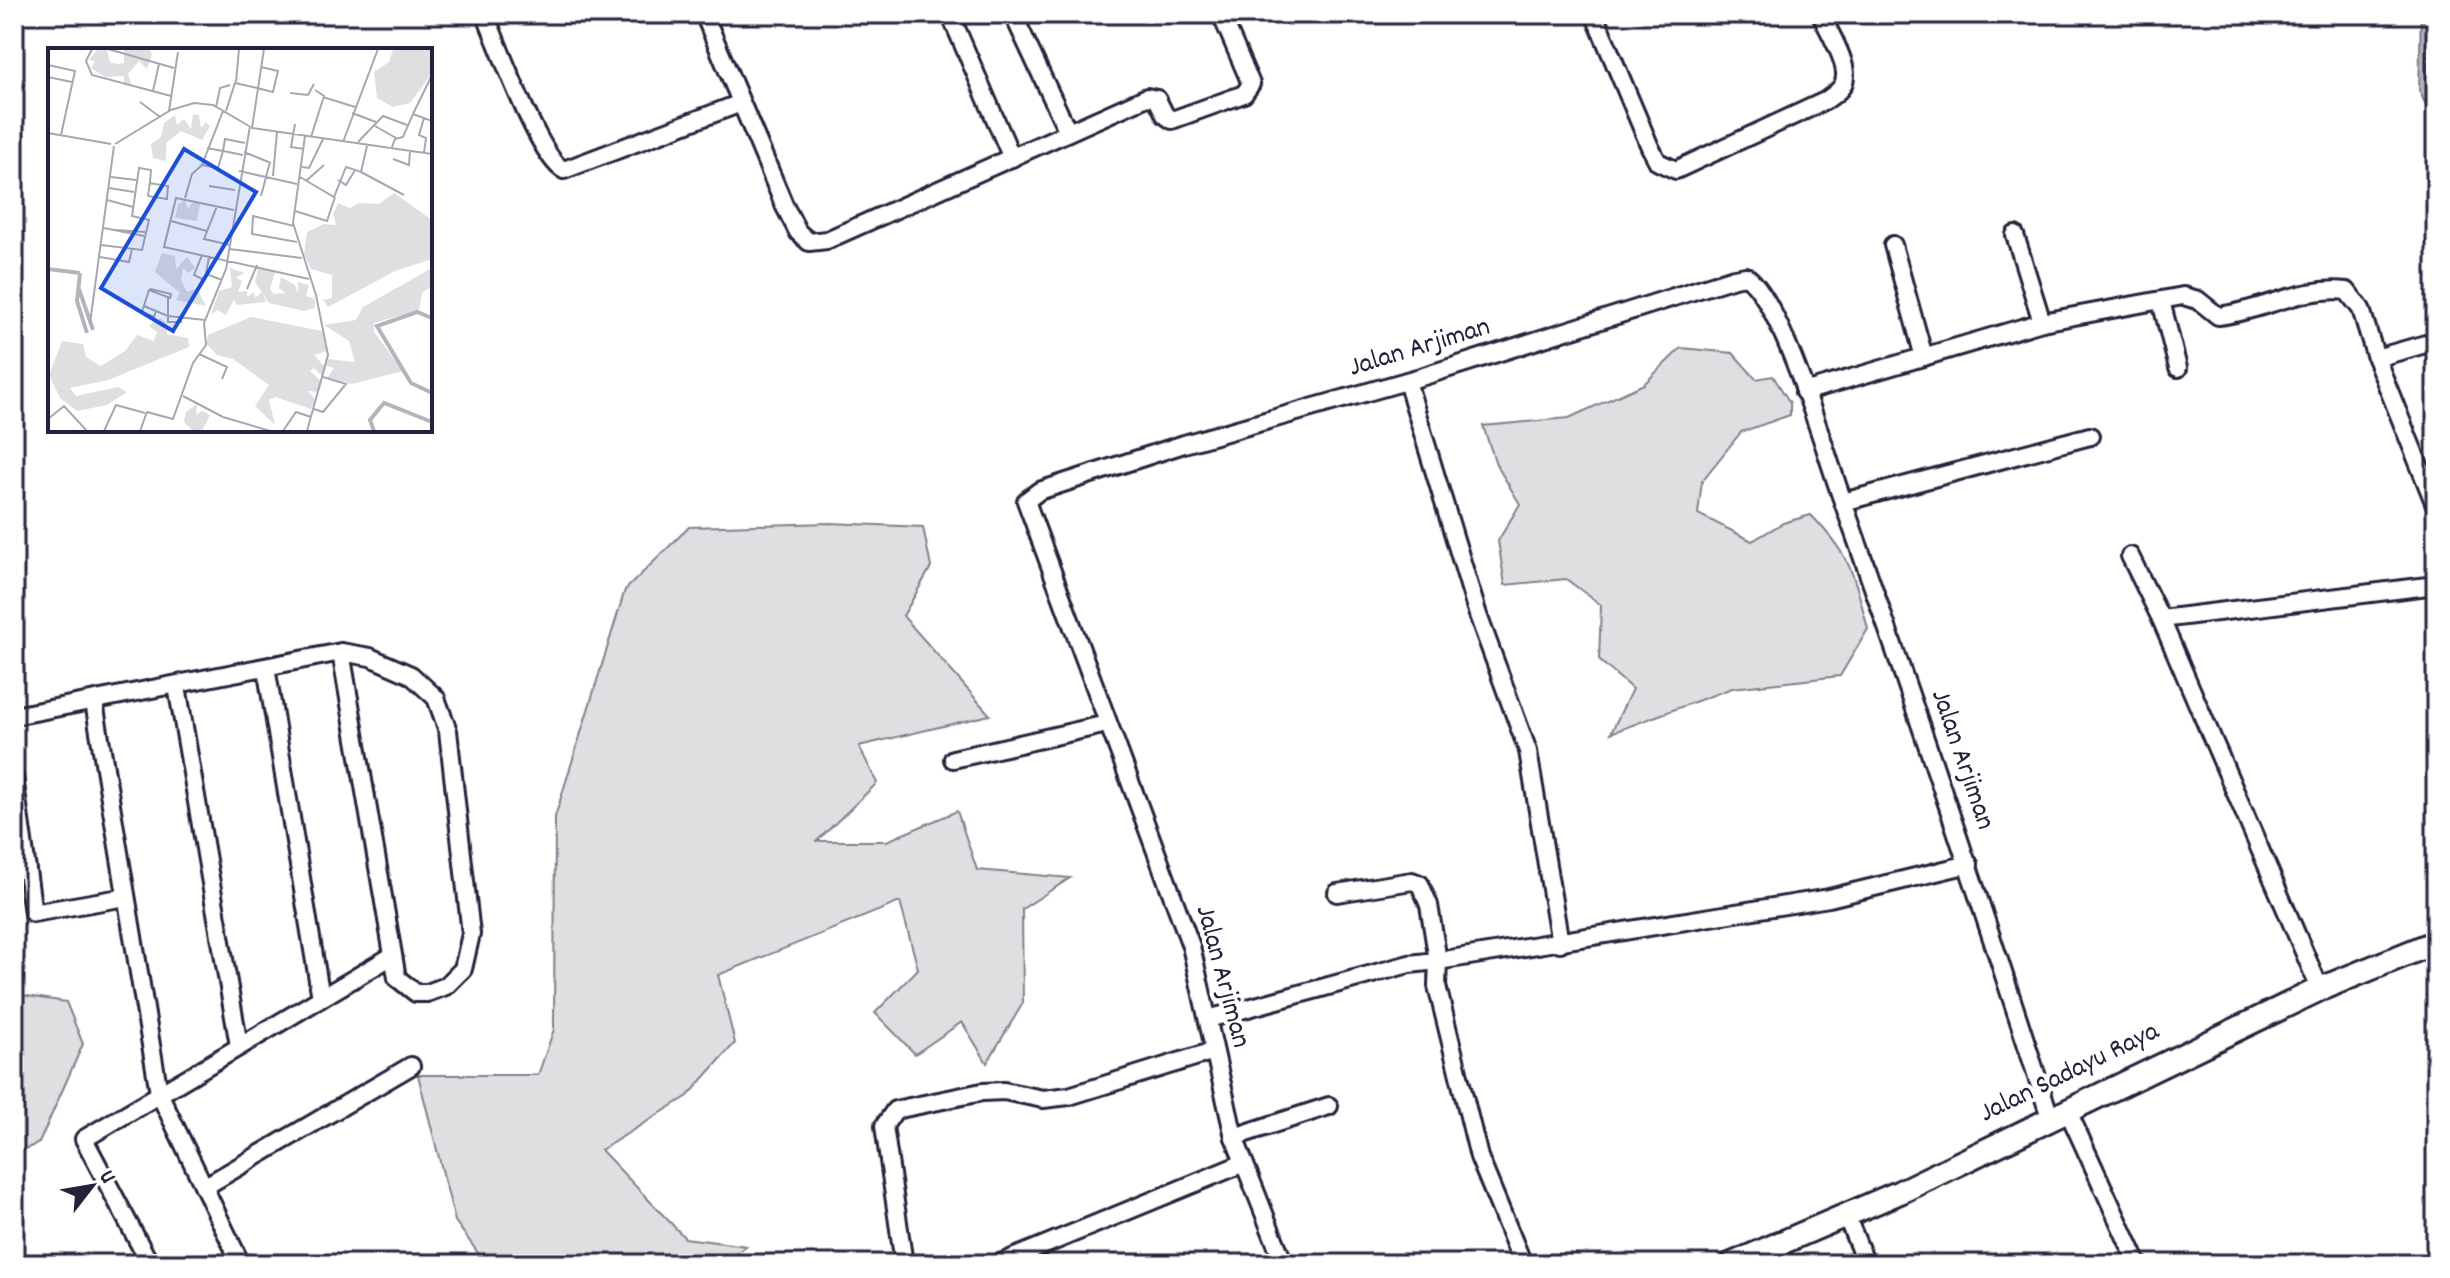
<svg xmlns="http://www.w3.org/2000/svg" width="2450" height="1278" font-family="Dekko,sans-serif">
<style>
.green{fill:#dfdfe2;stroke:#80808e;stroke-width:2}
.water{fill:#b4b4bc;stroke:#7a7a88;stroke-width:2}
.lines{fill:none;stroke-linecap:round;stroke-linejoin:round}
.shore{stroke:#5c5c6f;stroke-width:2}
.street-casing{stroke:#22223b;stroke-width:22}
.secondary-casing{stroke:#22223b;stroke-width:28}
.street{stroke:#fff;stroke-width:16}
.secondary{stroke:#fff;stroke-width:22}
.labels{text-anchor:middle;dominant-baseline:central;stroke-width:8;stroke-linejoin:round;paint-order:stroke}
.street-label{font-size:28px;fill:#22223b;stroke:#fff}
.inset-river{fill:none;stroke:#b4b4bc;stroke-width:4}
.inset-road{fill:none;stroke:#a7a7b1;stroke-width:2}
.view{fill:#1d4ed8;fill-opacity:0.15;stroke:#1d4ed8;stroke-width:4}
.inset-edge{fill:none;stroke:#22223b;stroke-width:4}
</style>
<rect width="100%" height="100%" fill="#fff"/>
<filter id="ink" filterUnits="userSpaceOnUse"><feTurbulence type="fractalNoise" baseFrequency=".0125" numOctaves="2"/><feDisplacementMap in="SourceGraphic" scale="16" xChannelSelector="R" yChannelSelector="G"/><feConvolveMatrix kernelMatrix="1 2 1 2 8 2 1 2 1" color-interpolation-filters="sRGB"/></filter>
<g filter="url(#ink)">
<!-- green -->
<g class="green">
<path d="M1681,348L1733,353L1756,379L1773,376L1790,403V415L1741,432L1702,481L1698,514L1752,541L1783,523L1811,515C1852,558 1853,572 1868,629L1840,676L1732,688L1611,733L1632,689L1599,660L1601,605L1566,579L1505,585L1498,541L1520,504L1496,464L1483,426L1569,418L1644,384Z"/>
<path d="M830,523L923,527L931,567L903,616L990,715L859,746L877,783L817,841H887L957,811L977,870L1070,878L1022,909L1023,1003L987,1063L962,1022L915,1054L875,1013L918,969L900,902L718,975L735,1043L688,1096L601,1150L685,1238L746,1246L721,1264H486L455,1221L418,1075H538L554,1029L555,817L625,590L689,527Z"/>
<path d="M14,994L66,1002L83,1044L39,1143L14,1154Z"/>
</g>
<!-- water -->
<path class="water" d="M2421,14H2436V128L2419,90Z"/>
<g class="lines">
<!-- shore -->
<path class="shore" d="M2429,14L2427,87L2436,107"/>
<defs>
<g id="street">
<path d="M485,14C498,44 540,160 564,170L741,103"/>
<path d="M704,14L785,207L798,232L809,242L827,240L1147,97L1157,99L1165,115L1172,120L1244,94L1251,84L1221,14"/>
<path d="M950,14L1012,158"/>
<path d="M1013,14L1068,132"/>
<path d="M1594,14L1650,147L1658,162L1676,170L1825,101C1832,96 1842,90 1844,82C1850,64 1828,31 1821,14"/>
<path d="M2015,235L2042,322"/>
<path d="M1893,245L1924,357"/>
<path d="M2161,301L2178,368"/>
<path d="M2436,341L2376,358L2436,507"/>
<path d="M1407,381L1478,615L1528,751L1560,943"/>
<path d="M1804,392L2042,322L2183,296L2198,300L2218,316C2263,311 2301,286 2347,291L2361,309L2376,358"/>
<path d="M1843,502L2090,436"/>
<path d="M2130,556L2161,619L2436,585"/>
<path d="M2161,619L2320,989"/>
<path d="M266,667L321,998"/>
<path d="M177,686L239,1046"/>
<path d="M94,702L159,1093L241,1264"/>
<path d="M14,716L341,652L370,657L411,675L436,698L448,731L471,934L463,969L446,986L427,993H416L397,978L341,652"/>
<path d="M953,759L1107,724"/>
<path d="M14,777L33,913L126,897"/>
<path d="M1208,1019L1409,964L1438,961L1429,905L1420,884L1412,881L1337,893"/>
<path d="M2067,1109L2138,1264"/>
<path d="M1234,1137L1329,1106"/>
<path d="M204,1187L411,1066"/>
<path d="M1846,1215L1866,1264"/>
<path d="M150,1264L84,1139L392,956"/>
<path d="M904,1264L884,1126L895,1110L982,1092L1004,1091L1043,1099L1069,1096L1214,1051"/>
<path d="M998,1264L1244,1163"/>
<path d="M1284,1264L1234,1137L1191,946L1026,501L1039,491L1184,444L1424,376L1734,278L1746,276C1781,299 1825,451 1841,496C1914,702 1983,909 2050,1117"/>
<path d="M1523,1264L1479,1157L1437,986L1438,961L1829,898L1969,864"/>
</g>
<path id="secondary" d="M1732,1264L1900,1192L2320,989L2436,942"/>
</defs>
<!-- street casing -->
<use href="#street" class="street-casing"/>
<!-- secondary casing -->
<use href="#secondary" class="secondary-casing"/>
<!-- street -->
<use href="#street" class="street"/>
<!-- secondary -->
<use href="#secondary" class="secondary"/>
</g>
</g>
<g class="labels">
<!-- street labels -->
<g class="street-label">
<text transform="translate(1420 349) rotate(-17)">Jalan Arjiman</text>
<text transform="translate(1961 760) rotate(71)">Jalan Arjiman</text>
<text transform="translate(1221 977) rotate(75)">Jalan Arjiman</text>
<text transform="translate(2070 1074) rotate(-26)">Jalan Sadayu Raya</text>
</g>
</g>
<!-- overview -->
<g transform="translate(48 48)">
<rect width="384" height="384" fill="#fff"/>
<path d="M50,1L59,2L62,14L70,16L76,15V1H101L104,6L99,21L91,13L80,26L84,38L76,35V28L57,29L43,20L47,13L41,12ZM384,1V25L362,55L345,59L329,50L326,24L341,14L345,2ZM145,66L151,67L153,80L158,74L162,78L154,92L133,83L118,95V113L105,110L103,96L113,89L116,75L127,67L129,77L136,71L143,81ZM346,145L384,172V211L347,223L280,259L275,252L284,250V227L263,221L256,206L259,184L276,176L288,177L285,166L290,155L302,160L311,155L331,156ZM137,152L140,161L144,155H152L149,173L127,170L130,156ZM114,205L127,208L128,221L139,209L147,220L140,225L135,220L133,232L139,244L149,240L158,258L128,252L132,245L107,224ZM182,220L197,225L188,229L194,233L190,244L199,243V249L206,244L207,250L214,244L218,254L189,257L186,252L178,267L169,262L163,267L171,243L184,239ZM384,220V238L374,245L371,262L326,275V284L355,323L304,336L279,330L286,320L278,318L280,311L307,314L301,293L276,277L308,272L315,259ZM210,221L227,224L222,241L226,246L237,245L231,240L233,229L247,237L250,246V234L261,237L258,248L267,251V260L256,263L221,255L207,234ZM203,269L274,283L279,303L266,307L278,320L275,329L266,320L262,323L274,334L271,344L260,343L268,352L263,361L227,349L221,352L227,377L207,358L221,337L185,311L169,307L158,295L160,287ZM112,270L119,276V286L140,290L141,299L60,332L22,340L28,348L70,339L79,344L59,357L29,363L12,350L1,327L14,293L35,296L38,309L53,318L77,303L89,287L106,293L109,284L101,278ZM149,356L148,367L154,363L162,367L154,383H145L136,374L138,364Z" fill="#dfdfe2"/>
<path class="inset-river" d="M0,221L32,225M32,225L29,253L39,285M31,241L45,282M384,270L369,264L329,278L363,335L384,345M326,383L322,372L336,355L384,374"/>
<path class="inset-road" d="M44,1L38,13L44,27L123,48M60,1L126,20M120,1H150M216,1L204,80L384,106M0,17L27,23L13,87M0,29L24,34M188,34L191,1M209,40L225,44L230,23L213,19M105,43L111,16M242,45L260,47L266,36M275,49L307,59M92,54L112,69M168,59L172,40L182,37M121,63L130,4M175,63L154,117L170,120L175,103L195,107M178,63L187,35L209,40M304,65L328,74M365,66L384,27M376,70L371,87L378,90L376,105M247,76L243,99L256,101M327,78L348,90M0,85L63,96M257,88L245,175L268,247L280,307L259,383M263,89L276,48L267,42M295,94L330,1M310,94L335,68L359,77M67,96L123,62L146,55L165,57L201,78M344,99L347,91L355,89L365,66L384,73M159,100L175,103L177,91L197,95M196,104L223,115M345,111L361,117L362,103M254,119L261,120L275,91M191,123L249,136M313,124L356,147M225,128L229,84M63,129L88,132M252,129L286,149L298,119L313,124L319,98M290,132L298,137L307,122M258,133L276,117M161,138L187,142M61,140L86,144M213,148L222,114M137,150L144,126L154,117M59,152L85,159M169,158L156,191L182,197M186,162L128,150L116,199L261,231M247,163L279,173L287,149M123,173L159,183M246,178L205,168L204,186L249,194M56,180L96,188M68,182L97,184M53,197L94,202L101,172L84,168L91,120L103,122L102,134L100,148L119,151L120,138L101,135M181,201L254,210M154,207L146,227L156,232L159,227M52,209L81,214L84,201M161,209L158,226L174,232M199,241L209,217M101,242L122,250L123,246L103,241L101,242L94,264L106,269L108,263M120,250V274H133V269M96,258L120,268L157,272M42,275L66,98M151,306L179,319L174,331M135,348L175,369L222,383M266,361L275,364L298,336L275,329M0,371L16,358L39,383M56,383L68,357L97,365M92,383L99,364L125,371L145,315L158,297L156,275L178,221L202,78M235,383L248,364L263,369"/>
<path class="view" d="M136,101L208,144L125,283L53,240Z"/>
<rect width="384" height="384" class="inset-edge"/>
</g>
<!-- margin -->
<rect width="2450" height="1278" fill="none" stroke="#fff" stroke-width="48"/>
<rect x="24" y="24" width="2402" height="1230" fill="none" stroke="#22223b" stroke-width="3" filter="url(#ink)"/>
<!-- north arrow -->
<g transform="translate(92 1186) rotate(59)" stroke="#ffffff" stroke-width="6" paint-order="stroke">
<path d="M0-6L14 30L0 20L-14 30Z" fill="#22223b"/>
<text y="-12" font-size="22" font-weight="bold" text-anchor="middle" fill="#22223b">U</text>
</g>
</svg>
